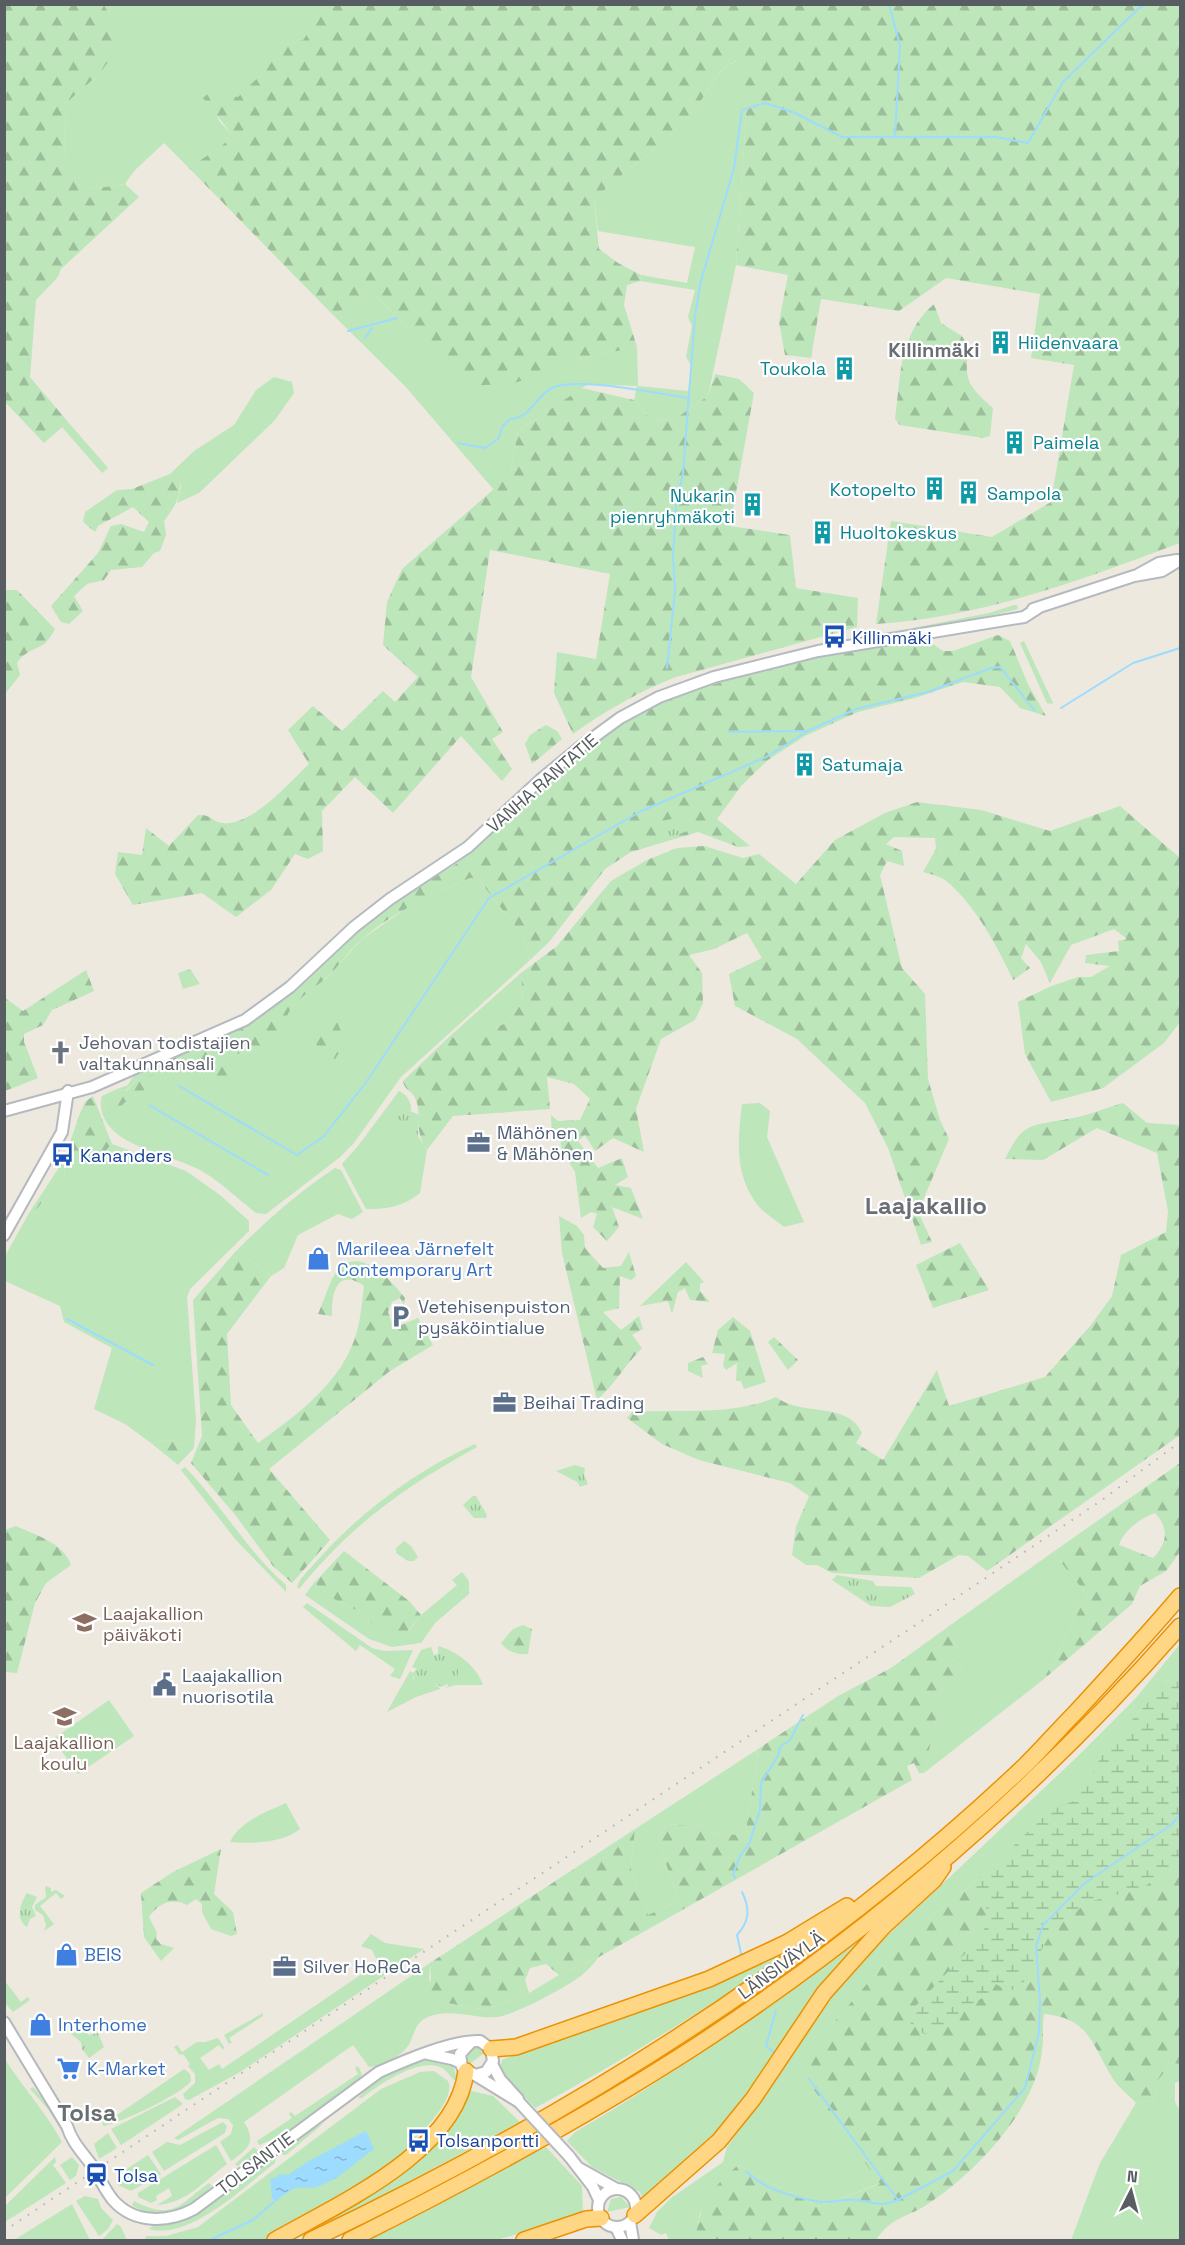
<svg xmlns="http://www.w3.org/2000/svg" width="1185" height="2245" font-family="'Space Grotesk',sans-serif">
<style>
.grass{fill:#bde6ba}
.forest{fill:url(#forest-firs);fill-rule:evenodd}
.wetland{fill:url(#wetland-marsh)}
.park{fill:url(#park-tufts)}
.water{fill:url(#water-ripples)}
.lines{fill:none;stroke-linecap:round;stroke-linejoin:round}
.stream{stroke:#9ddbff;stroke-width:2}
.tertiary-casing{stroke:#b5b9bd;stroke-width:14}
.secondary-casing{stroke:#b5bac0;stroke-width:14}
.motorway-casing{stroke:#ec9100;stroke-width:18}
.tertiary{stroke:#fff;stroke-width:10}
.secondary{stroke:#fff;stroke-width:10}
.motorway{stroke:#ffd784;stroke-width:15}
.rail{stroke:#b3b4b5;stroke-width:2;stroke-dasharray:1.5 8;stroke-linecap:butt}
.tertiary-bridge-casing{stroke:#b5b9bd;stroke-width:14;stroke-linecap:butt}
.tertiary-bridge{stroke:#fff;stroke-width:10}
.labels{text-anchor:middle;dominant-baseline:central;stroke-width:4.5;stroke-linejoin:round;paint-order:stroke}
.culture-label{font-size:18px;fill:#0d838f;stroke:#fff;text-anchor:start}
.transit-label{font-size:18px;fill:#164399;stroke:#fff;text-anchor:start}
.street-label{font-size:18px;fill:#585d62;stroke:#fff}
.worship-label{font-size:18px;fill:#5b616d;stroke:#fff;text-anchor:start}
.service-label{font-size:18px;fill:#4e5e75;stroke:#fff;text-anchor:start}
.shop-label{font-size:18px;fill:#366cbe;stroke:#fff;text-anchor:start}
.education-label{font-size:18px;fill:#785e54;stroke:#fff;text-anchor:start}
.neighbourhood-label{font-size:20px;font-weight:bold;fill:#696f74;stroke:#fff}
.district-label{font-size:24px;font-weight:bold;fill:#696f74;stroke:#fff}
</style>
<defs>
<pattern id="forest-firs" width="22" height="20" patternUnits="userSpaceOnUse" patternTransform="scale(1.5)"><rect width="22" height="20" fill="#bde6ba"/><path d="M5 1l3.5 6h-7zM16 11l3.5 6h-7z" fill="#9cbe9b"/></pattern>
<pattern id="wetland-marsh" width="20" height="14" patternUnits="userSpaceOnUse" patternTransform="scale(1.5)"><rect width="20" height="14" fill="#bde6ba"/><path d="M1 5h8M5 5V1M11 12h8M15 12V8" fill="none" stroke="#9cbe9b"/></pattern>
<pattern id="park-tufts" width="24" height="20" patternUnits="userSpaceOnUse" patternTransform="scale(1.5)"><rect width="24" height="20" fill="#bde6ba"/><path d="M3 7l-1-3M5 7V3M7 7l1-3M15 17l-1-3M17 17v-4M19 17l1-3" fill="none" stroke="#9cbe9b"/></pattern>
<pattern id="water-ripples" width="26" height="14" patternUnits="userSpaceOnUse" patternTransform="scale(1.5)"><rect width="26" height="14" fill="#9ddbff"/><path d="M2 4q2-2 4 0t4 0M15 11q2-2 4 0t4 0" fill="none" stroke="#83b5d2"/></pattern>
</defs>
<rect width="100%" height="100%" fill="#ede9df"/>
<!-- grass -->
<g class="grass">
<path d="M104,5H327L303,40L282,46L267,69L238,98L210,92L219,121L231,133L224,144L189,168L164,143L134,171L125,184L84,190L65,171L66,103L98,75L115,25Z"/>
<path d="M737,61L747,101L736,265L708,396L675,419L651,420L634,400L637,386L588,384L518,431L510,475L494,490L405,386L333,315L375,295L406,326L427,354L543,374L568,361L637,347L638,386L688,391L692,367L686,357L692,326L688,317L695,290L640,281L641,275L687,283L695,247L598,231L594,199C630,167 671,140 700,102C714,84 715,70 737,61Z"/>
<path d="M274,377L292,382L294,393L275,420L199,493L177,503L181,488L179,476L170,474L194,451L234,425L256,390Z"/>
<path d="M68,422L108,468L102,473L62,427Z"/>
<path d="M1014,605H1017L1018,609L961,623L915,630L913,628L989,613Z"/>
<path d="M1024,641L1053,703L1052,704L1047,703L1020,643Z"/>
<path d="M470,878L478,879L525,938L529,961L401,1077L354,1143L339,1158L266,1214L256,1213C238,1199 220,1181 200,1170C170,1153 97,1146 101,1099L108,1111L151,1086L162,1084L155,1076L138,1079L125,1091L117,1089L128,1085L135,1073L163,1060L203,1066L224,1082L217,1058L257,1050L304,993L327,978L361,940L412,904Z"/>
<path d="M521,973L523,1002L504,1024L489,1030L473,1049L450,1036Z"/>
<path d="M399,1091C407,1094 412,1103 411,1111L406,1109L408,1142L418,1136L427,1150L420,1193C402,1207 388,1209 366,1209L342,1164L358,1146Z"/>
<path d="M760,1103L770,1111L767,1137L804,1222L784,1227C776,1220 762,1212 756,1203C734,1173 738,1139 742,1104Z"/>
<path d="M112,1144L186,1171L220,1195L249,1221V1231L190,1289L187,1297L196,1421L194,1448L170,1440L151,1443L125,1424L94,1409L112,1348L64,1322L60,1306L5,1281L4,1258L29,1213L34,1212L65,1175L64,1163L74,1159L94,1163Z"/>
<path d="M335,1168L341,1170L363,1212L352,1219L338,1214L298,1235L284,1268L271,1276L237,1250C268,1219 299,1192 335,1168Z"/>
<path d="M475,1444L477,1447C403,1488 352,1524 299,1589L297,1587C299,1579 309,1570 316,1562C359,1513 415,1471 475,1444Z"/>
<path d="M185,1467C221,1504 247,1551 286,1585V1592L236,1540L181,1470Z"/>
<path d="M1053,1552L1087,1595L1044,1679L924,1773L943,1685L963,1669L954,1642L945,1629Z"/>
<path d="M462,1572L469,1581V1594L435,1623L421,1643L392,1647L369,1639L305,1595L314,1583L337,1601L361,1612L372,1624L409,1631L421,1615L457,1585L452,1580Z"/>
<path d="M307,1603L372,1648L384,1651L413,1650L400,1679L390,1676L395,1669L360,1645L356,1651L303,1607Z"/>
<path d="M1180,1644V1667L1105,1750L1077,1800L1051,1809L971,1886L915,1928L828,2029L802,2071L881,2183L818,2207L738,2165L700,2213L695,2240H669L666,2233L661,2235L649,2228L657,2212L671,2198L723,2162L727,2147L764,2097L804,2030L850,1971L1075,1759L1135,1699Z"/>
<path d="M438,1646C456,1650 478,1668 483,1685H456L445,1688L448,1686L443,1652L438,1654Z"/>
<path d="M431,1647L434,1655L427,1664L417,1669L412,1667L421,1650Z"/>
<path d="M410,1671L413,1673V1679L434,1687L437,1684L440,1689L416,1697L387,1712Z"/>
<path d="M109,1700L134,1736L78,1774L53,1739Z"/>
<path d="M755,1751L758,1753L746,1830L740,1835L710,1833L702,1827L667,1824L658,1841L679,1901L648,1915L631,1869L635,1829Z"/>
<path d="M286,1803L300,1829C283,1843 251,1844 230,1842C240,1821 266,1812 286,1803Z"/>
<path d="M45,1886L51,1888V1892L56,1890L65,1896L61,1899L56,1893L40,1906L54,1924L44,1931L46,1925L43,1915L35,1910V1905L46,1897Z"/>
<path d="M882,1924L843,1961L814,1994L771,2061L712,2137L643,2200L640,2192L592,2167L567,2141L575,2132C682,2070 782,1998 882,1924Z"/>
<path d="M371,1934L385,1943L424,1949L240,2072L189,2100L185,2099L183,2094L195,2083V2074L188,2066L190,2064L183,2054L180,2055L174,2047L177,2045L182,2052L197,2042H205L218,2038L224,2047L223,2050L219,2045L200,2058L209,2070L219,2064L222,2069L378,1963L372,1950L361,1946Z"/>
<path d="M800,1942L801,1944C715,2003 627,2059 535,2108L508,2080L500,2065L503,2059L595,2028Z"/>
<path d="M599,1957C594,1963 589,1969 583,1974C571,1985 513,2016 497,2017C474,2019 446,2006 424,2019C414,2025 414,2037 408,2046C400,2057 382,2066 369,2067L353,2045L244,2122C257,2142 248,2149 231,2161L220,2142L231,2134L233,2125L228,2119L218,2118L178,2140L174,2138L430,1963L429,1986L436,2001L486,2010L529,1993L559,1975Z"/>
<path d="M4,1980L21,2002L28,1997L30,2000L13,2012L5,2003Z"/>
<path d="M263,2013V2016L229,2038L232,2043L229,2044L224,2035Z"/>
<path d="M476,2046L487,2051L468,2065L466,2054L471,2047Z"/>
<path d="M5,2059C23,2088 46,2112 62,2142L5,2198Z"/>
<path d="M438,2059L452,2063L458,2082C450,2079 448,2070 440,2067C418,2058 378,2085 362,2098H358C380,2074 405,2063 438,2059Z"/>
<path d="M1172,2063L1180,2064V2081L1175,2083V2102L1180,2111V2240H1071L1100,2163L1136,2103L1154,2100L1158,2080Z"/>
<path d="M358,2066L362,2074L359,2080L273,2144L269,2141L259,2145L257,2141L292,2118L289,2114L291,2112L295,2116L358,2074L355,2068Z"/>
<path d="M184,2069L190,2074L191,2081C182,2094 121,2123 103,2126L102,2115L107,2122Z"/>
<path d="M434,2071L448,2081C456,2098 426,2128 414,2140L413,2145L401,2159L265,2240H145L146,2236H166L198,2227L381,2089L420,2072Z"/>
<path d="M33,2087L50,2107L67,2140L48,2109L30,2089Z"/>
<path d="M468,2090L493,2096L520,2122L348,2214L294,2240H284L443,2135L464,2105Z"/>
<path d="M175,2097L183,2104L121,2145L111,2129Z"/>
<path d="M223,2122L227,2126L225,2133L164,2171L152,2152L167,2142L180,2145Z"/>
<path d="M324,2123L286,2155L279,2154L304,2133Z"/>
<path d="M108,2133L117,2148L99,2159L94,2144Z"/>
<path d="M216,2145L227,2164C204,2181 187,2203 157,2205L172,2196L169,2188L156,2196L157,2200L151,2203L138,2197V2193Z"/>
<path d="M254,2147L261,2153L237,2166L235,2164Z"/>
<path d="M546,2147L582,2186L583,2216L496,2240H363Z"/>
<path d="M148,2155L161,2174L131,2191L118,2185L122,2172Z"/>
<path d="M55,2157L56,2162L53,2165L66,2183L5,2222V2206Z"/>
<path d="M72,2157L79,2165L76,2176L70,2180L60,2165Z"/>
<path d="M271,2158H276L275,2163C242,2188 191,2240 149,2229L154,2225L184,2221L196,2214Z"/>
<path d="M209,2183L212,2186C189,2208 162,2225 132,2205L134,2201C175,2222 180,2203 209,2183Z"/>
<path d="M85,2196L98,2199L101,2208L113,2220L108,2229L99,2236L76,2201Z"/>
<path d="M621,2197L630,2207L607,2212L611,2199Z"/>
<path d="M72,2204L90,2240H14Z"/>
<path d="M117,2224L121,2227L127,2240H102Z"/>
</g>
<!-- forest -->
<g class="forest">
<path d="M5,4L104,5L115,25L117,51L98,75L66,103L65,170L84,190L125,184L139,197L61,269L58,277L36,300L30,377L68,422L44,443L5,402Z"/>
<path d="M327,5H1180V543C1081,580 983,617 876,624L891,521L992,537L1051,502L1074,365L1031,358L1040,294L946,278L899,311L821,299L811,358L785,355L779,322L788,275L736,265L747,101L736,61C715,70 713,85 700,102C671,140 630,167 594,199L599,249L618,263L641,275L640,281L627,285L624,305L637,347L568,361L543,374L514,383L472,386L427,354L406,326L375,295L333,315L189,168L224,144L231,133L203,98L210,92L238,97L267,69L282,45L303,40Z"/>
<path d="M934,304L941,323L962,336L969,348C963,380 969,387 993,408L990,436L983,438L900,425L895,419C901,376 898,335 934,304Z"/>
<path d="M715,374L739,379L754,393L730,526L790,535L796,588L858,598L857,627L676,677C640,691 605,711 573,734L554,693L557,652L596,659L610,574L490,550L471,677L503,732L492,739L512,769L502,781L461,736L393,813L355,777L322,811L323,851L308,859L295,854L271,890L236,917L202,893L133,905L115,874L118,852L142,855L146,828L169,846L198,815C212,814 212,822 223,823C251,827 290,782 309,764L288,730L313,706L342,731L383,691L395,702L418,677L383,645L387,602L402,569L510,475L518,431L582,388L634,400L651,420L675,419L708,396Z"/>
<path d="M170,474L179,475C183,495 175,506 164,521L166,535L160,551L154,553L142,567L111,570L104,580L87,584L74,596L83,611L69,624L61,622L51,606L98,553L111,526L121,524L144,532L149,522L133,507L98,526L95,532L83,522L85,512L117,490L132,489Z"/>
<path d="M5,590H17L55,629C43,654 30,644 17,663L20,675L5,694Z"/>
<path d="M998,635L1010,641L1028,684L1046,716L1020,708L1000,687L963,682L915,698L858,712L805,736L768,760L742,785L717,819L750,846L738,847L698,832L631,852L605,869L550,941L529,961L525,938L478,879L470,878C431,895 393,912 361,940C348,951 339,967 326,978C306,995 285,1005 282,1033L257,1050L218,1058L229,1067L230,1077L223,1082C201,1065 200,1063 173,1074L163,1060L220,1037L277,1005L387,906L456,864L555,774L608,733L663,698L811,658L904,641L931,643L943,651H953Z"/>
<path d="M546,725L557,731L562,739L532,764L525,744L530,735Z"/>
<path d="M917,802L981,810L1050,831L1120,806L1180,858V1022L1164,1043L1103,1088L1051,1102L1025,1054L1018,1002L1049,987L1078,977H1091L1110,966L1085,963L1086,955L1119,951L1118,941L1127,939L1114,929L1071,945L1050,983L1041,962L1026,944L1021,958L1030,968L1013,980C998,947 974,903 945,880C939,876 930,874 923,872L936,849L935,838L894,837L886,844L902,851L904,866L887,861L880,875L902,968L925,994L928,1079L940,1120L949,1139L918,1212L932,1242L921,1245L888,1148L865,1103L797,1039L735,1006L729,974L762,958L747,933L714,949L689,955L702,973L703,1003L695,1020L661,1039L636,1109L644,1152L613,1138L595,1151L585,1135L578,1141L598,1168L622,1158L628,1177L615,1185L631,1188L643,1219L612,1207L619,1227L607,1241L593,1227L597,1214L591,1212L581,1218L575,1172L562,1151L560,1139L552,1136L551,1115L558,1121L580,1120L590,1099L574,1084L547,1077L550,1109L453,1116L427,1150C412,1128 424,1114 414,1096C410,1090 404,1089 403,1081L450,1036L473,1048L489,1030L504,1024L523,1002L521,973L557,946L611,881L647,860L677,848L704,846L743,858L759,854L796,884L835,840L885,813Z"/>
<path d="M86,970L94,991L52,1010L43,1025L24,1034V1042L38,1078L5,1091V998L23,1011Z"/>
<path d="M336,1020L341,1031L342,1048L335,1059L320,1053L315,1042C319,1030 322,1022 336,1020Z"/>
<path d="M144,1073L155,1076L163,1084C144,1088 125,1099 114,1114L108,1111L101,1099L102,1096L117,1089L126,1091Z"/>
<path d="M93,1096L112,1144L94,1163L74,1159L64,1163L65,1175L34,1212L29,1213L64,1160L80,1113L85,1102Z"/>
<path d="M1123,1103L1147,1123L1180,1125V1435L987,1571L968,1556L959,1555L919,1578L832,1573L817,1565H806L792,1555L796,1527L809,1496L790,1483L699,1460L662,1444L627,1418L632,1412C677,1409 735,1416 776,1397C802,1417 848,1401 862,1433L856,1443L883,1460L937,1370L949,1406L1045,1377L1091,1325L1112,1296L1121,1255L1166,1232L1168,1211L1157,1153L1097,1128L1043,1160L1005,1159C1023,1122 1030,1126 1068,1119C1087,1116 1105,1108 1123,1103Z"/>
<path d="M559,1216L577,1226L584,1235L585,1248L603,1268L621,1266L629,1252L636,1276L631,1280L620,1276L619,1308L603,1312L621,1330L639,1316L643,1329L632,1335L642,1348C626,1364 614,1385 597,1400L562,1253Z"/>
<path d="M960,1243L989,1290L933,1308L916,1265Z"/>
<path d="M237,1250L271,1276L227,1334L231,1405L258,1443C297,1415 344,1381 357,1331C361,1317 362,1301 364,1286C337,1267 331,1294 332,1316L318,1314C323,1303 327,1290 332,1279C354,1238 389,1278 405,1298L404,1305L400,1298L392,1302L388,1312L394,1328L418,1318L433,1345L390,1371L269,1469L330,1540L292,1583L273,1566L236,1516L191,1463L202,1436L193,1300Z"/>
<path d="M686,1262L704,1282L700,1284V1291L710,1302L690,1300L685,1288L678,1292L672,1314L668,1301L640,1306Z"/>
<path d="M733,1317L750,1331L766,1382L744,1389L741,1381H736L737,1363L726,1370L723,1366L725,1354L712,1353L718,1330Z"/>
<path d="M774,1337L798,1360L788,1370L768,1342Z"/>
<path d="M703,1357L708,1364L701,1366L703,1378L688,1371V1363Z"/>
<path d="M170,1440L194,1448L178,1465L151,1443Z"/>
<path d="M1180,1463V1552L1166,1571L1140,1586L1132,1604L1044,1679L1087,1595L1053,1552ZM1155,1513C1169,1528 1168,1543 1153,1558L1119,1545C1123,1531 1142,1517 1155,1513Z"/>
<path d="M16,1526C35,1535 64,1543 71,1565L46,1583L35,1603L17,1673L4,1672L5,1535V1530Z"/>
<path d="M344,1551L409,1601L421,1615L405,1635L392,1637L372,1624L361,1612L337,1601L314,1583Z"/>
<path d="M523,1625L532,1629L528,1654C516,1655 508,1652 501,1643L513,1629Z"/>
<path d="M945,1629L954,1642L963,1669L943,1686L924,1773H919L914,1763L907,1766L912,1780L599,1957L559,1975L546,1964L530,1968L525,1980L529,1993L486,2010L436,2001L425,1990L431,1979L430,1963L635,1829L631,1869L648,1915L679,1901L658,1841L667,1824L702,1827L710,1833L740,1835L746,1830L758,1753L755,1751L838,1696L891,1668Z"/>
<path d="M1180,1667V2064L1172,2063L1158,2080L1154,2100L1136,2103C1129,2095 1119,2088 1113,2079C1092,2045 1090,2018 1044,2014C1042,2026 1044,2038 1042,2050C1037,2108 977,2171 931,2202C908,2218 893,2215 876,2240H695C702,2199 708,2193 738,2165L818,2207L880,2184L801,2071L828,2029L915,1928L971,1886L1051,1809L1077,1800L1105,1750Z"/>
<path d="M221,1849L214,1894L233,1912L237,1934L231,1936L211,1929L202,1912V1904L196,1899L187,1905C173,1897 158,1903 149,1917L157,1933L156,1939L161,1944L174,1948L161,1961L144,1937L141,1893L173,1872Z"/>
</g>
<!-- wetland -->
<path class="wetland" d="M1180,1667V1865L1140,1889L1088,1902L1052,1931L1021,1987L1008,1991L994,1983L989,1994L967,2007L943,2028L924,2034L909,2022L910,2012L975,1943L988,1923L986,1906L972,1886L1051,1809L1077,1800L1105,1750Z"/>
<!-- park -->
<g class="park">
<path d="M675,818H686L690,830L666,839L659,822Z"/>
<path d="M190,969L200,984L183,989L178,973Z"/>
<path d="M406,1109L419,1115L418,1136L408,1142L393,1135L392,1119Z"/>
<path d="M575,1465L585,1468L584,1475L588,1484L580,1487L577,1482L556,1471Z"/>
<path d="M473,1496H476L487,1515L486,1518H474L463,1505Z"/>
<path d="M404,1541L411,1546L418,1557L414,1561H408L396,1553V1548Z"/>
<path d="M837,1575L873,1581L876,1586L911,1587L915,1594L890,1607L871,1606L832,1580Z"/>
<path d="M443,1652L454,1655L459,1662L457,1680L441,1687L437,1684C429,1691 424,1691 415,1686L413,1673L420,1665L427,1664L434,1655Z"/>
<path d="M27,1893L37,1897L32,1907L36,1916L30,1919L27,1927C15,1919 20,1904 27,1893Z"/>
<path d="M80,2025L90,2030L88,2035L98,2033L104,2047L89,2058L82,2049L81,2042L71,2034Z"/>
</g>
<!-- water -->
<path class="water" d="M366,2131L374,2149C358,2160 342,2177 324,2184C303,2194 301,2178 277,2201L272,2199L270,2179L278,2177V2174L288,2175L307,2162Z"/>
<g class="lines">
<!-- stream -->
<g class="stream">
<path d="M889,4L900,46L895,137"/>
<path d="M348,331L397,318"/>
<path d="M365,338L372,328"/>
<path d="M458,443L485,448L499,438L502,427L510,419C532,418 537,393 554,387C580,377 659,394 689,398"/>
<path d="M667,668L675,591L673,557L676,506L683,473L695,316L701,281L734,168L742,110L765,103L795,113L842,137H995L1028,143L1063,82L1139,8L1147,4"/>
<path d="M1061,708L1133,663L1180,648"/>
<path d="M729,732L807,731"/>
<path d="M644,810L766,757L808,731L856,709L928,692L991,668L1000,667L1035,711"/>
<path d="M179,1086L297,1155L324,1136L367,1081L489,898L643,810"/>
<path d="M149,1105L268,1175"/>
<path d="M67,1319L153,1365"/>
<path d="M735,1878L733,1874L740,1856L749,1844L753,1832L760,1810L761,1783L778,1756L780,1747L790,1740L803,1715"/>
<path d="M742,1892C750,1908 750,1921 737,1935L742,1958"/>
<path d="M775,2053L766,2046L776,2010"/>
<path d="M809,2079L898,2200L953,2171L1025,2088L1039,2032L1040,2001L1036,1946L1043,1925L1085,1883L1171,1825L1180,1815"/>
<path d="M746,2171C764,2190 796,2198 822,2202C832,2203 843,2199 854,2200C874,2201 878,2208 898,2200"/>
<path d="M210,2240L253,2220L275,2201"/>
</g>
<defs>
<g id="tertiary">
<path d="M4,1235L62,1132L68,1091"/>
<path d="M4,2022L67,2126C72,2142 81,2151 91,2164C99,2176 104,2189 113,2200C134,2224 168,2223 194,2209L379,2072C406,2060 452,2040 480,2041L491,2049L493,2061L486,2072L475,2075"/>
<path d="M471,2042L460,2054L462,2067L519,2102"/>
<path d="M428,2054L452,2059L461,2063"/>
<path d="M492,2064L500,2079L518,2099"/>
<path d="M569,2156L593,2187L599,2200"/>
<path d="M579,2168L615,2188"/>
<circle cx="617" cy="2208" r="19"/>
<path d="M630,2222L633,2240"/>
<path d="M616,2227L622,2240"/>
</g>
<g id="secondary">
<path d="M1139,574L1159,563L1177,560"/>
<path d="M1033,609L1134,576L1162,571L1180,560"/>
<path d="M4,1111L92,1087L245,1020L290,987L354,927L390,899L468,847L540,780L579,748L620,718L659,697L714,677L818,651L1024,617L1038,608"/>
</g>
<g id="motorway">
<path d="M491,2049L516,2047L709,1979L788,1942L847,1906"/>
<path d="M635,2215L719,2141L753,2099L824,1993L883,1927L934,1880L943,1867"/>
<path d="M275,2240C338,2204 457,2152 466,2071"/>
<path d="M311,2240C566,2119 811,1967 1017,1773C1037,1755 1055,1733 1074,1714C1110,1675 1146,1636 1180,1596"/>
<path d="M350,2240C468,2181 585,2118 696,2046C875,1929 1039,1787 1180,1626"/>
<path d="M524,2240L586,2219L601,2218"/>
</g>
</defs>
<!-- tertiary casing -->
<use href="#tertiary" class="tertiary-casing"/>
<!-- secondary casing -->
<use href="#secondary" class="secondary-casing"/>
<!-- motorway casing -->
<use href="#motorway" class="motorway-casing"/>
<!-- tertiary -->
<use href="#tertiary" class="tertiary"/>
<!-- secondary -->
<use href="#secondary" class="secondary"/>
<!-- motorway -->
<use href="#motorway" class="motorway"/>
<!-- rail -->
<path class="rail" d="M4,2231L923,1620L1102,1500L1180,1442"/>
<defs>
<path id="tertiary-bridge" d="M519,2102L569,2156"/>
</defs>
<!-- tertiary-bridge casing -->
<use href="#tertiary-bridge" class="tertiary-bridge-casing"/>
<!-- tertiary-bridge -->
<use href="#tertiary-bridge" class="tertiary-bridge"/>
</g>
<!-- icons -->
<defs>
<symbol id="building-bare" viewBox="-9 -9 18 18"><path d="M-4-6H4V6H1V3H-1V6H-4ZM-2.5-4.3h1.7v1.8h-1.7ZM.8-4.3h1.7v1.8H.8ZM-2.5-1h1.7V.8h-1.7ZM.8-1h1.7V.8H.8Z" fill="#0f9aa8" stroke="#fff" stroke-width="2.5" paint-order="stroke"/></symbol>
<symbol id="bus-bare" viewBox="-9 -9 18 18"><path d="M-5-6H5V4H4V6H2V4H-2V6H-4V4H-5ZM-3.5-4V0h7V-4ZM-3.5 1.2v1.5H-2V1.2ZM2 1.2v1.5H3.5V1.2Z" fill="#1a4fb4" stroke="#fff" stroke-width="2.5" paint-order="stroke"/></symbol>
<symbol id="church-bare" viewBox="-9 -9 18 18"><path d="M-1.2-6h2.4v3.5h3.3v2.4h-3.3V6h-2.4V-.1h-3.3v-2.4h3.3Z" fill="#6b7280" stroke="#fff" stroke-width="2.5" paint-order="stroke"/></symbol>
<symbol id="office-bare" viewBox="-9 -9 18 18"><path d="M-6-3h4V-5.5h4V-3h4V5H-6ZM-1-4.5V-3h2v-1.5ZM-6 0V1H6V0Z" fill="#5c6f8a" stroke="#fff" stroke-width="2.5" paint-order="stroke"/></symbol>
<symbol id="shop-bare" viewBox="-9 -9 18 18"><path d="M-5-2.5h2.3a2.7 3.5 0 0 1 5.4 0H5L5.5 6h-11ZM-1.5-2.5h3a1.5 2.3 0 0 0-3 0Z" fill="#3f7fe0" stroke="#fff" stroke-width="2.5" paint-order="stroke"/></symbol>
<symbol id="parking-bare" viewBox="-9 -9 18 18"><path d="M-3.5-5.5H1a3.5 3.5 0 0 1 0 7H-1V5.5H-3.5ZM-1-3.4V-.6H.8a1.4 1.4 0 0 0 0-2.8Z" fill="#5c6f8a" stroke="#fff" stroke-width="2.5" paint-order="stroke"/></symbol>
<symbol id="school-bare" viewBox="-9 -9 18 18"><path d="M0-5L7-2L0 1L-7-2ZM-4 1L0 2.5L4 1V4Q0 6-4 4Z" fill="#8d6e63" stroke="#fff" stroke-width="2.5" paint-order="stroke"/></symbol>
<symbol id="civic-bare" viewBox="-9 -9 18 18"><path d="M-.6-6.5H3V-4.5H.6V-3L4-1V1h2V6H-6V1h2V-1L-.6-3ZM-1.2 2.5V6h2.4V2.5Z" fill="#5c6f8a" stroke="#fff" stroke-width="2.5" paint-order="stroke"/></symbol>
<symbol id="supermarket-bare" viewBox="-9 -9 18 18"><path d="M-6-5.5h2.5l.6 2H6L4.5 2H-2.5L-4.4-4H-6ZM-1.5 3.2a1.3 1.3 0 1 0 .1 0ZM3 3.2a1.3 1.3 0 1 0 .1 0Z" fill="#3f7fe0" stroke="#fff" stroke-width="2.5" paint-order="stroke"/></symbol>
<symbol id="station-bare" viewBox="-9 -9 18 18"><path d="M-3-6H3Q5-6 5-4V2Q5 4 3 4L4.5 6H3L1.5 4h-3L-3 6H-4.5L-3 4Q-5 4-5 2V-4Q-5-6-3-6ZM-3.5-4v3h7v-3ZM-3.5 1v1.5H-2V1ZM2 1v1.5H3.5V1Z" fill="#1a4fb4" stroke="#fff" stroke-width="2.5" paint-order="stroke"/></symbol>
</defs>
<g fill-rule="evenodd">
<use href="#building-bare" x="984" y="326" width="33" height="33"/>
<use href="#building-bare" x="828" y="352" width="33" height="33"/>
<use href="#building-bare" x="998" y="426" width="33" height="33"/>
<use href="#building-bare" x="918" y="472" width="33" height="33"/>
<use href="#building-bare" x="952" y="476" width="33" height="33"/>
<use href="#building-bare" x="736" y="488" width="33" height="33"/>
<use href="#building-bare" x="806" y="516" width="33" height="33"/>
<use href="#bus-bare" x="818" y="620" width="33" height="33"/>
<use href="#building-bare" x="788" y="748" width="33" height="33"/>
<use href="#church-bare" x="44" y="1036" width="33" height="33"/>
<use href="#office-bare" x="462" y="1126" width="33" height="33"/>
<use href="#bus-bare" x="46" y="1138" width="33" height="33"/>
<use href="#shop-bare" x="302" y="1242" width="33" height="33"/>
<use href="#parking-bare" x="384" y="1300" width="33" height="33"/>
<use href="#office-bare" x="488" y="1386" width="33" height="33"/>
<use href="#school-bare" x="68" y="1606" width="33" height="33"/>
<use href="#civic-bare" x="148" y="1668" width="33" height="33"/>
<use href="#school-bare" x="48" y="1700" width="33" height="33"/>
<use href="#shop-bare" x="50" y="1938" width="33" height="33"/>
<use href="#office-bare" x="268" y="1950" width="33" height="33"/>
<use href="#shop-bare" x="24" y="2008" width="33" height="33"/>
<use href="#supermarket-bare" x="52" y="2052" width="33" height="33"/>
<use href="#bus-bare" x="402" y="2124" width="33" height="33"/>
<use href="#station-bare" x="80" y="2158" width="33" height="33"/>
</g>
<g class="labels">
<!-- culture labels -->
<g class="culture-label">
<text x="1018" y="342">Hiidenvaara</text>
<text x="826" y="368" text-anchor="end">Toukola</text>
<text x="1033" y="442">Paimela</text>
<text x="916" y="489" text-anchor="end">Kotopelto</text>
<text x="987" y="493">Sampola</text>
<text x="735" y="495" text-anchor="end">Nukarin<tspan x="735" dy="21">pienryhmäkoti</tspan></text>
<text x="840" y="532">Huoltokeskus</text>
<text x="822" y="764">Satumaja</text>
</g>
<!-- transit labels -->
<g class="transit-label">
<text x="852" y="637">Killinmäki</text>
<text x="80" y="1155">Kananders</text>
<text x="436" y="2140">Tolsanportti</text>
<text x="114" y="2175">Tolsa</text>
</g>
<!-- street labels -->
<g class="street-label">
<text transform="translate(542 783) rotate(-41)">VANHA RANTATIE</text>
<text transform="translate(781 1965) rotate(-36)">LÄNSIVÄYLÄ</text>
<text transform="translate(255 2163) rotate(-37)">TOLSANTIE</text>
</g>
<!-- worship labels -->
<g class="worship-label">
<text x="79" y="1042">Jehovan todistajien<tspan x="79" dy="21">valtakunnansali</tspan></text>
</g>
<!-- service labels -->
<g class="service-label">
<text x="497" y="1132">Mähönen<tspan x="497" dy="21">&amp; Mähönen</tspan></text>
<text x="418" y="1306">Vetehisenpuiston<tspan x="418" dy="21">pysäköintialue</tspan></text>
<text x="523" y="1402">Beihai Trading</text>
<text x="182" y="1675">Laajakallion<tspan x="182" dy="21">nuorisotila</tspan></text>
<text x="303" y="1966">Silver HoReCa</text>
</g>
<!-- shop labels -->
<g class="shop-label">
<text x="337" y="1248">Marileea Järnefelt<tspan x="337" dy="21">Contemporary Art</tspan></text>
<text x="84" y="1954">BEIS</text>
<text x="58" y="2024">Interhome</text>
<text x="87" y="2068">K-Market</text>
</g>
<!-- education labels -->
<g class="education-label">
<text x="103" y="1613">Laajakallion<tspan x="103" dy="21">päiväkoti</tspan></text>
<text x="64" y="1742" text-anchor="middle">Laajakallion<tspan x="64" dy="21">koulu</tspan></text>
</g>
<!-- neighbourhood labels -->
<g class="neighbourhood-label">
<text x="934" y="350">Killinmäki</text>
</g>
<!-- district labels -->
<g class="district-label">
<text x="926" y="1205">Laajakallio</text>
<text x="87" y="2112">Tolsa</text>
</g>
</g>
<!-- border -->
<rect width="1185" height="2245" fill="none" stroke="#585d62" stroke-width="12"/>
<!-- north arrow -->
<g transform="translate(1131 2191) rotate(6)" stroke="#ffffff" stroke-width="4.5" paint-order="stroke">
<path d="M0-4.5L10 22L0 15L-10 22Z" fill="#585d62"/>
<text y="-9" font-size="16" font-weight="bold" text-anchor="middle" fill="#585d62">N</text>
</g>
</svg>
